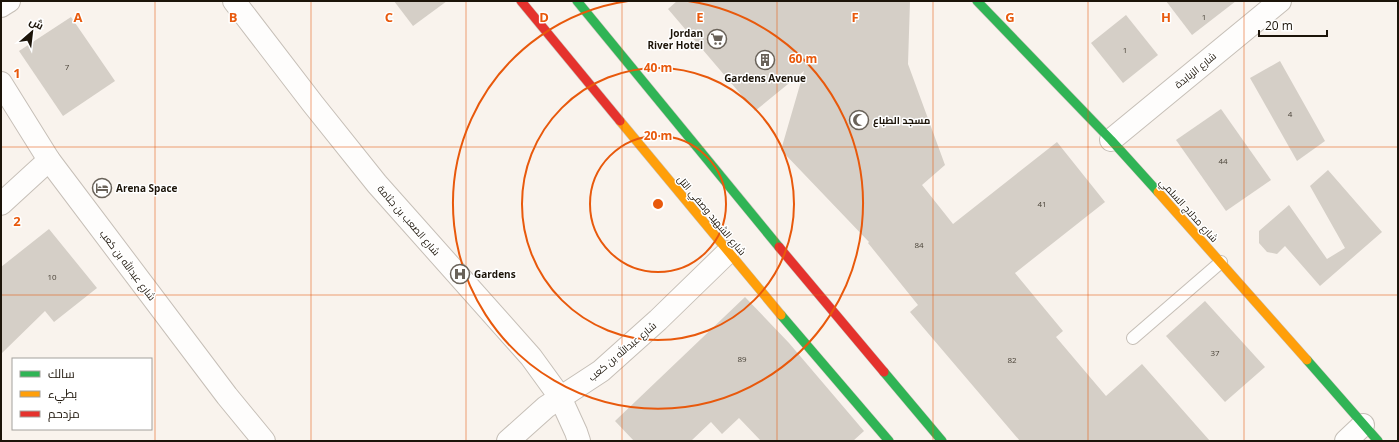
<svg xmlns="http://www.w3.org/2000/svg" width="1399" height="442" font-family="'Open Sans',Cairo,sans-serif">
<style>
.building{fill:#d5cfc7}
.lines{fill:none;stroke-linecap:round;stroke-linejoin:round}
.lane-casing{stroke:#c6bfb7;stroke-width:14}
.street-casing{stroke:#c6bfb7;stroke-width:24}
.fast-casing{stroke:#c6bfb7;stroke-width:10}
.slow-casing{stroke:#c6bfb7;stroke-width:10}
.jam-casing{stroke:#c6bfb7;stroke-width:10}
.lane{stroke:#fefdfc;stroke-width:12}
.street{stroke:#fefdfc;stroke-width:22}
.fast{stroke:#30b455;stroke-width:9}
.slow{stroke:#ff9f0a;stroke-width:9}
.jam{stroke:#e5322d;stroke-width:9}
.grid{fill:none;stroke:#e8590c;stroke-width:1;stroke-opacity:0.55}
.ring{fill:none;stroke:#e8590c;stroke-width:2}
.labels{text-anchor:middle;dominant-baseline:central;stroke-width:3;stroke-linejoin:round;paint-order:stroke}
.number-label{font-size:8px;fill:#4a4338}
.poi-label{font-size:10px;font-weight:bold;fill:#1c1409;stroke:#fff;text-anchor:start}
.street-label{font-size:10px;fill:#1c1409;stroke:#fff}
.grid-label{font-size:13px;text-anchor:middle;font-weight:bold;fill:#e8590c;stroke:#fff;stroke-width:3;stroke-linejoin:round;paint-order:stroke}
.centre{fill:#e8590c;stroke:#fff;stroke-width:2}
.ring-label{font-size:12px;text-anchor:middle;font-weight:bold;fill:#e8590c;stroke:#fff;stroke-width:3;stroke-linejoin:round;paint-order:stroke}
</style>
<rect width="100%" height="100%" fill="#f9f3ed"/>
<!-- building -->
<g class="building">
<path d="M394,1H447L413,26Z"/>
<path d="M677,1H910L908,64L945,165L922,185L953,224L1057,142L1105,202L1015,273L1063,331L1056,337L1106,396L1142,364L1210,441H1020L910,312L918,305L868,243L869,242L781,150L804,71L755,111L668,9Z"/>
<path d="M1166,1H1236L1192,35Z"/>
<path d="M1126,15L1158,55L1123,83L1091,43Z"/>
<path d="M71,17L115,81L63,116L19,51Z"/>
<path d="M1280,61L1325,141L1297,161L1250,78Z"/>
<path d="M1221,109L1271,180L1226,211L1176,140Z"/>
<path d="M1328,170L1382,232L1320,286L1285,246L1277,254L1267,252L1259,243V231L1289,205L1327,259L1345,248L1310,186Z"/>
<path d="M49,229L97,288L54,322L45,311L1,354V267Z"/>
<path d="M745,297L789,343L864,431L853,441H761L739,418L722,434L711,422L691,441H634L615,421Z"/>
<path d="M1205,301L1265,367L1225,402L1166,336Z"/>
</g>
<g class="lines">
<defs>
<path id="lane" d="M1133,338L1221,262"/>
<g id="street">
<path d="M234,1L313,104L377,184L531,357L560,397L576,432L579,441"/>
<path d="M1,6L9,1"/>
<path d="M1,83L49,160L227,396L264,441"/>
<path d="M1111,140L1280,1"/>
<path d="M1,204L49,160"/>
<path d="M508,441L546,407L601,371L658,320L728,252"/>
<path d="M1346,441L1363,425"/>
</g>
<g id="fast">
<path d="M577,1L779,247"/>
<path d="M977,1L1111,140L1158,192"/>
<path d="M781,315L889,441"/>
<path d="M1307,360L1378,441"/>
<path d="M884,372L942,441"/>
</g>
<g id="slow">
<path d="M620,121L781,315"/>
<path d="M1158,192L1307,360"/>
</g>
<g id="jam">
<path d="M521,1L620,121"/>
<path d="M779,247L884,372"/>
</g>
</defs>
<!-- lane casing -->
<use href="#lane" class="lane-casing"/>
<!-- street casing -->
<use href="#street" class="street-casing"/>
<!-- fast casing -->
<use href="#fast" class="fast-casing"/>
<!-- slow casing -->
<use href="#slow" class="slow-casing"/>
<!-- jam casing -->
<use href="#jam" class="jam-casing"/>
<!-- lane -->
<use href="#lane" class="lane"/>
<!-- street -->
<use href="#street" class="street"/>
<!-- fast -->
<use href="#fast" class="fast"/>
<!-- slow -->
<use href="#slow" class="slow"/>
<!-- jam -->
<use href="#jam" class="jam"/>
</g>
<!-- grid -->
<path class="grid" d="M155,1V441M311,1V441M466,1V441M622,1V441M777,1V441M933,1V441M1088,1V441M1244,1V441M1,147H1398M1,295H1398"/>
<!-- distance rings -->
<g class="ring">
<circle cx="658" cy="204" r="68"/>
<circle cx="658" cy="204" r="136"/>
<path d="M688 1A205 205 0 1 1 628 1"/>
</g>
<!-- icons -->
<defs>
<symbol id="supermarket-ring" viewBox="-11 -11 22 22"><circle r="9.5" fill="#fff" stroke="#696259" stroke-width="1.5"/><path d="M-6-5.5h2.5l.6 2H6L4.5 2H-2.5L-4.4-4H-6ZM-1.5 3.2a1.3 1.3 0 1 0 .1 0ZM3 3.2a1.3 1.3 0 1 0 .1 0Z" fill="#696259"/></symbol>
<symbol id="building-ring" viewBox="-11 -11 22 22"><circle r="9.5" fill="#fff" stroke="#696259" stroke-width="1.5"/><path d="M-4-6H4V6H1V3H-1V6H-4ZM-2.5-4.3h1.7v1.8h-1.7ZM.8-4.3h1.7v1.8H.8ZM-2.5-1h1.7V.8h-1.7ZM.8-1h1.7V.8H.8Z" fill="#696259"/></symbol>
<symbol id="mosque-ring" viewBox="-11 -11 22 22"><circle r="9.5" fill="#fff" stroke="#696259" stroke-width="1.5"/><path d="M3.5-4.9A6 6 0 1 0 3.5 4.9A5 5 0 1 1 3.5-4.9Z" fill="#696259"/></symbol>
<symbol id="hotel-ring" viewBox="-11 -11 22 22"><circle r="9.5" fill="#fff" stroke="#696259" stroke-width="1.5"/><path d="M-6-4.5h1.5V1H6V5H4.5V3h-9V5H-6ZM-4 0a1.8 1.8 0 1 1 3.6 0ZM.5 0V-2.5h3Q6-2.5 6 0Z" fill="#696259"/></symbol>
<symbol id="hospital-ring" viewBox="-11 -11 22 22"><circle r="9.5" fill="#fff" stroke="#696259" stroke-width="1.5"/><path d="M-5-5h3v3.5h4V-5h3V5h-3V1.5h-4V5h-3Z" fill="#696259"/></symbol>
</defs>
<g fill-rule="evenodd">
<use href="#supermarket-ring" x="706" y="28" width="22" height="22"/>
<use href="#building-ring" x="754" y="49" width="22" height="22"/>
<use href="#mosque-ring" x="848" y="109" width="22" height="22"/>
<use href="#hotel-ring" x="91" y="177" width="22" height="22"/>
<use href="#hospital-ring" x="449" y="263" width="22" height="22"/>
</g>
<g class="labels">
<!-- number labels -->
<g class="number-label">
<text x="1204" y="16">1</text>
<text x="1125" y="49">1</text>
<text x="67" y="66">7</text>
<text x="1290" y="113">4</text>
<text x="1223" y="160">44</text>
<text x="1042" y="203">41</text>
<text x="919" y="244">84</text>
<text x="52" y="276">10</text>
<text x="1215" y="352">37</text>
<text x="742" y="358">89</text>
<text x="1012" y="359">82</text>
</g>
<!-- poi labels -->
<g class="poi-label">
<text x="703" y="33" text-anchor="end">Jordan<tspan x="703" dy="12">River Hotel</tspan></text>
<text x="765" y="78" text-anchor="middle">Gardens Avenue</text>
<text x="873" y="120">مسجد الطباع</text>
<text x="116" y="188">Arena Space</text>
<text x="474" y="274">Gardens</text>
</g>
<!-- street labels -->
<g class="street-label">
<text transform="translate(1195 70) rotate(-39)">شارع الزبابدة</text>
<text transform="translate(1189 210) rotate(48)">شارع مدلاج السلمي</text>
<text transform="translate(712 215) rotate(50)">شارع الشهيد وصفي التل</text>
<text transform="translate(409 220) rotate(49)">شارع الصعب بن جثامة</text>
<text transform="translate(128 265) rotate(53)">شارع عبدالله بن كعب</text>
<text transform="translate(622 351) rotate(-40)">شارع عبدالله بن كعب</text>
</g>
</g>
<g class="grid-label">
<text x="78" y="22">A</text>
<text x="233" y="22">B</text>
<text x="389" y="22">C</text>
<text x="544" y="22">D</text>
<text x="700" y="22">E</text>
<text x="855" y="22">F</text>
<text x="1010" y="22">G</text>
<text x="1166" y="22">H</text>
<text x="17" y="78">1</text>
<text x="17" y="226">2</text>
</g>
<circle cx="658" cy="204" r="6" class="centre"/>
<g class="ring-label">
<text x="803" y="63">60 m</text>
<text x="658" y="72">40 m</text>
<text x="658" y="140">20 m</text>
</g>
<!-- border -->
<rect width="1399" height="442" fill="none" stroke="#1c1409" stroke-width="4"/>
<!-- legend -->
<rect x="12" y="358" width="140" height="72" fill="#ffffff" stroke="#a4a19d"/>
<rect x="20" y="371" width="20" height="6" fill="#30b455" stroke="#a4a19d"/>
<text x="48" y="378" font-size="12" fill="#1c1409">سالك</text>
<rect x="20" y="391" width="20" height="6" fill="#ff9f0a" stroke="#a4a19d"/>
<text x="48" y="398" font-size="12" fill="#1c1409">بطيء</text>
<rect x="20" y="411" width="20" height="6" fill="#e5322d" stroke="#a4a19d"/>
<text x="48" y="418" font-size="12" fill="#1c1409">مزدحم</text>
<!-- north arrow -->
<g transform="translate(32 32) rotate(28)" stroke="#ffffff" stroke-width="3" paint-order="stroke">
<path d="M0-3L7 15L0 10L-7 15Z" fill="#1c1409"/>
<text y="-6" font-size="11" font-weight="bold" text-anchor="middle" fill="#1c1409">ش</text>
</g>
<!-- scale -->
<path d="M1259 30v6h68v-6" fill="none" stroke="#1c1409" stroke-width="2"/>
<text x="1265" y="30" font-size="12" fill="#1c1409" stroke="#ffffff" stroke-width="3" paint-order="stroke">20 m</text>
</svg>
